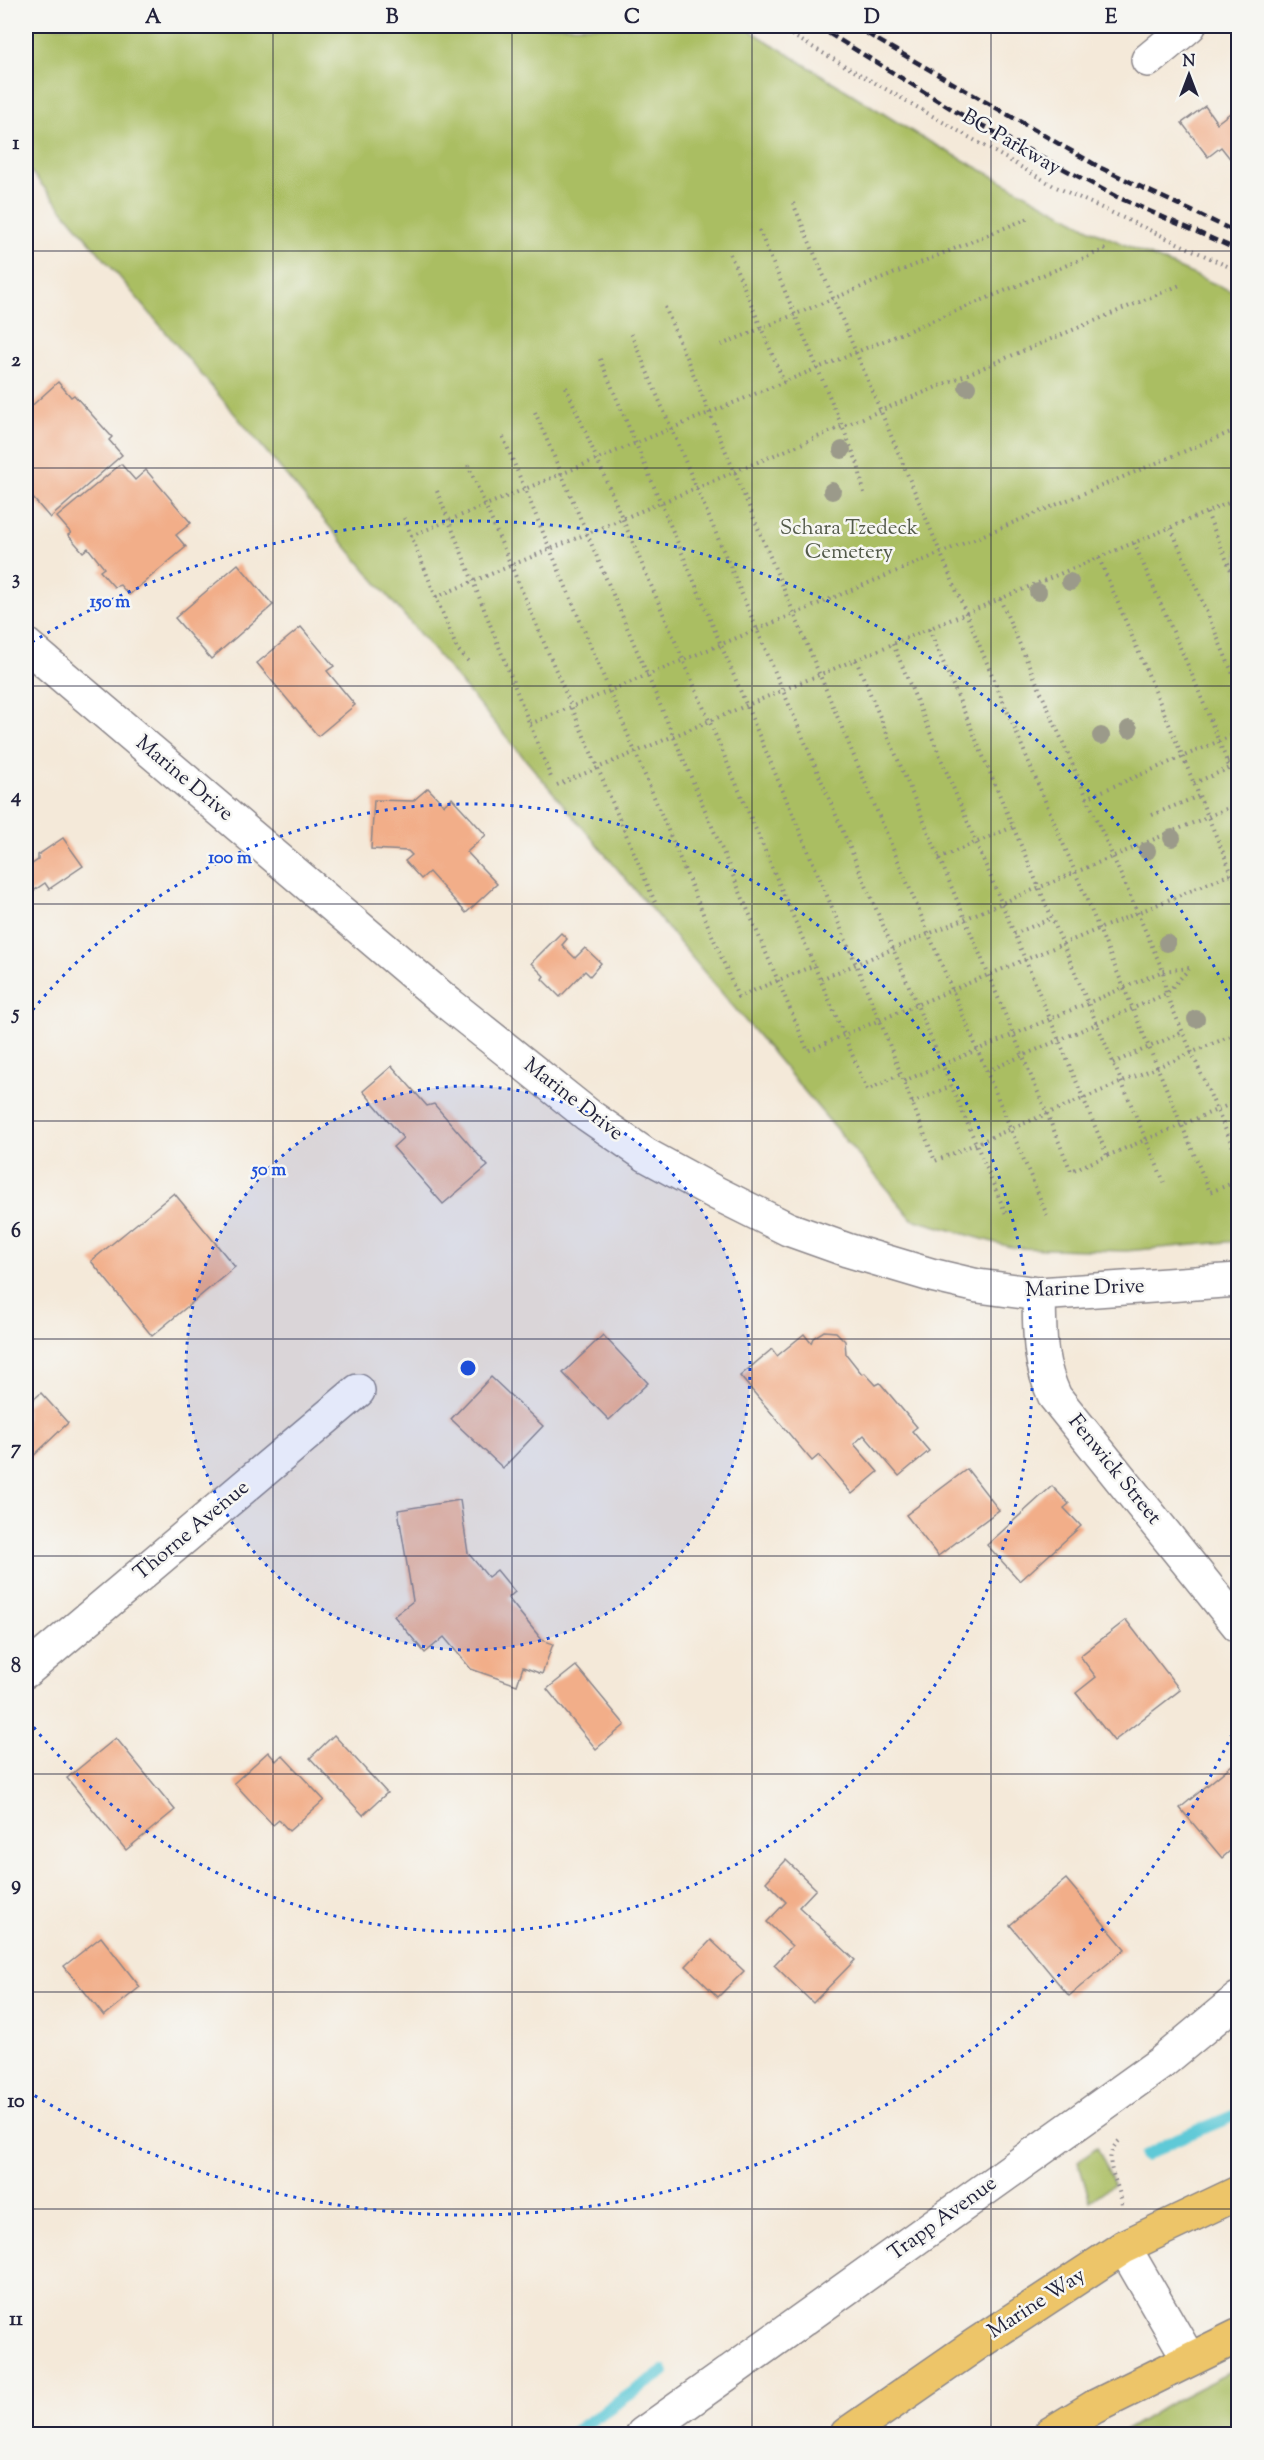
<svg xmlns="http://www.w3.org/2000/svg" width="1264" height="2460" font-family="'Sorts Mill Goudy',serif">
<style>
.green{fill:#aabe62;stroke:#66704e;stroke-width:1.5}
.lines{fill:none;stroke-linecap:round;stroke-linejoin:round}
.stream{stroke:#5ec9d7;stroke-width:12}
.building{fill:#f2ae89}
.minor-casing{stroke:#8b868a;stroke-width:36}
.major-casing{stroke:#8b868a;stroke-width:36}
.path{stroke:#8b868a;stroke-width:4;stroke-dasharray:1.5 4.5;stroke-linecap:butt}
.minor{stroke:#fff;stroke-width:33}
.major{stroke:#edc569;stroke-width:33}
.rail{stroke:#22223b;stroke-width:4.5;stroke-dasharray:9 4.5;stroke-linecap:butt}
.tree{fill:#9b9a8a}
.grid{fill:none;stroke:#22223b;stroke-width:1.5;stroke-opacity:0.55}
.ring{fill:none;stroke:#1d4ed8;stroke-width:3;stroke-dasharray:3 6}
.labels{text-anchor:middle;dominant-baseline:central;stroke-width:5;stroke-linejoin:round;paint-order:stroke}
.street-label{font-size:21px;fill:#22223b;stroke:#f6f6f2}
.park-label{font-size:21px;fill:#525949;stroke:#f6f6f2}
.centre{fill:#1d4ed8;stroke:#f6f6f2;stroke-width:3}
.ring-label{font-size:18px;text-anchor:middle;font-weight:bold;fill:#1d4ed8;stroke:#f6f6f2;stroke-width:5;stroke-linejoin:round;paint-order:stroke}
.neatline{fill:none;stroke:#22223b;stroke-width:2}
.grid-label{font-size:20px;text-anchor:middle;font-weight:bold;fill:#22223b}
</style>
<rect width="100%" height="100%" fill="#f6f6f2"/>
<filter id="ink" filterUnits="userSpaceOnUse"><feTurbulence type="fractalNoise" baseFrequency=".0167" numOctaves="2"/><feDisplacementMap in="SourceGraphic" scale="12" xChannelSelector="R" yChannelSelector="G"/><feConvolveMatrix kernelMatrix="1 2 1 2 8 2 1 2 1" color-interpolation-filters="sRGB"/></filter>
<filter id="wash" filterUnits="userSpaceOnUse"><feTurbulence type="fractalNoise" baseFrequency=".008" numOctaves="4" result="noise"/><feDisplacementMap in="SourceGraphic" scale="24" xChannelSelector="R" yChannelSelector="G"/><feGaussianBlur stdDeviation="1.35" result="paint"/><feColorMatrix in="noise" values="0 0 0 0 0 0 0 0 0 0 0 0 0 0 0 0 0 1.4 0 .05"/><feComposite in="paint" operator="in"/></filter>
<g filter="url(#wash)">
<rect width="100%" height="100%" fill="#f4e9d9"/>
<!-- green -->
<g class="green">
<path d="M26,26H743L921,137L1096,232L1238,294V1241L1126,1251L1014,1248L912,1219L26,166Z"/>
<path d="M1097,2147L1114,2184L1090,2201L1078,2161Z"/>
<path d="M1238,2368V2434H1119L1172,2402Z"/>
</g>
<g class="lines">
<!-- stream -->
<g class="stream">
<path d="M1145,2156L1177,2139L1238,2114"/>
<path d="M571,2434L663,2372"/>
</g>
</g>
<g id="blocks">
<!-- building -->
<g class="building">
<path d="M1205,106L1217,123L1238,107V164L1236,166L1221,147L1208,157L1182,123Z"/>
<path d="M58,382L71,397L74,395L112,437L109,440L122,455L50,518L26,490V411Z"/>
<path d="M121,464L135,480L146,470L191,523L176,535L186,547L129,595L120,585L114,587L100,571L104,568L88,548L83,552L68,535L71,533L57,517Z"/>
<path d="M238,564L273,605L211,659L175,618Z"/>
<path d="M301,627L334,666L327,671L355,705L318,736L257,663Z"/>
<path d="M428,788L444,805L452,798L486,835L467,852L497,884L466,913L429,872L421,879L405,861L412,855L408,851L371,849L374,800L413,801Z"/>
<path d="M63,838L83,866L49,889L45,883L26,896V868L38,860V855Z"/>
<path d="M561,933L567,939L562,945L575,958L585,948L601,963L590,976L585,971L560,997L542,979L544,976L531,963Z"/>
<path d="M392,1066L427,1106L434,1104L488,1166L443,1204L393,1147L403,1138L363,1091Z"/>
<path d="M174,1193L235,1267L152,1336L91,1261Z"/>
<path d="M824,1331L836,1332L845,1341L846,1354L862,1374L865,1373L876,1385L880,1383L917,1427L912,1431L929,1451L899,1476L864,1435L854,1444L878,1472L852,1494L819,1455L812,1461L740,1376L772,1349L777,1356L804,1334L811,1343L813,1338Z"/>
<path d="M603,1335L648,1383L609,1420L563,1373Z"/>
<path d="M491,1377L543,1426L503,1468L451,1419Z"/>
<path d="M41,1393L68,1423L26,1463V1406Z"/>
<path d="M967,1469L999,1510L938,1556L906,1515Z"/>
<path d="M1052,1486L1069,1504L1064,1508L1081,1526L1020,1581L987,1545Z"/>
<path d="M460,1500L468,1553L488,1577L497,1570L515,1592L508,1598L542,1640L553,1644L542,1674L523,1667L517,1685L471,1669L444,1637L425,1653L394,1616L413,1601L398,1510Z"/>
<path d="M1126,1620L1180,1690L1114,1741L1076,1693L1096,1677L1080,1656Z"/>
<path d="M576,1666L625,1725L596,1749L547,1689Z"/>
<path d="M334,1735L387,1793L363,1815L310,1758Z"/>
<path d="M116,1738L175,1810L126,1850L67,1778Z"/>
<path d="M268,1752L276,1761L282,1755L324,1800L289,1831L279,1820L273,1825L234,1783Z"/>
<path d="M1238,1760V1844L1222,1858L1180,1808Z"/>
<path d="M786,1860L816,1889L799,1907L855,1960L813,2003L774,1965L792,1946L767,1922L786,1902L766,1882Z"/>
<path d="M1066,1879L1125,1949L1069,1996L1010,1925Z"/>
<path d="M101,1937L140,1987L104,2016L64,1966Z"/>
<path d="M711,1940L744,1971L718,1997L686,1966Z"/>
</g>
</g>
</g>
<g filter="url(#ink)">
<use href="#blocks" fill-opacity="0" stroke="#8b868a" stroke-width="1.5"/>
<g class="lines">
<defs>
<g id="minor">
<path d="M1148,60L1189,26"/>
<path d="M26,645L449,1004L588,1115L646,1155L716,1193L788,1229L847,1250L931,1275L978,1286L1039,1294L1238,1280"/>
<path d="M1039,1294C1040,1334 1038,1360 1055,1397L1238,1625"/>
<path d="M26,1671L358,1391"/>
<path d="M1124,2247L1189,2359"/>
<path d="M643,2434L1161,2063L1238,1999"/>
</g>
<g id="major">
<path d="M847,2434L975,2345L1124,2247L1238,2193"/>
<path d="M1050,2434L1094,2407L1238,2336"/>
</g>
</defs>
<!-- minor casing -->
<use href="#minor" class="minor-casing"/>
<!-- major casing -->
<use href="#major" class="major-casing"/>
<!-- path -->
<g class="path">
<path d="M776,26L1054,186L1238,271"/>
<path d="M793,203L1210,1192L1238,1181"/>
<path d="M759,230L858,464L864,493"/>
<path d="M730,254L784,382"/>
<path d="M665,307L1047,1215"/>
<path d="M631,334L1006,1214"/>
<path d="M721,345L1031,217"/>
<path d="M600,359L880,1021L935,1161L1238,1033"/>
<path d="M566,387L844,1035L1238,871"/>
<path d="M535,412L808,1051L844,1035L867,1090L901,1074"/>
<path d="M503,437L738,997L815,965"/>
<path d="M468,465L655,902"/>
<path d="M437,491L552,780"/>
<path d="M1207,513L1238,587"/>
<path d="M404,518L457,649L470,663"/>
<path d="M1171,528L1238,686"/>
<path d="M411,536L1106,249"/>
<path d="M1134,543L1193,677L1238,789"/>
<path d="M1099,558L1238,888"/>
<path d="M436,597L1180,285"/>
<path d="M1000,599L1163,971L1166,994L1238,1158"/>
<path d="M929,629L1164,1182"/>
<path d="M893,644L1107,1155"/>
<path d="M856,660L1071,1171L1238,1101"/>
<path d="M530,724L1238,429"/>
<path d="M1227,761L1238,757"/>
<path d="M1194,783L1230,768"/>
<path d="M557,785L1238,499"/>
<path d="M1086,798L1238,733"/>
<path d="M1152,815L1199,796"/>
<path d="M939,858L1013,827"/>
<path d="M1014,934L1052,918"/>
<path d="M821,979L1238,804"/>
<path d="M1113,1063L1183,1032"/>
<path d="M987,1071L1166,994L1189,969"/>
<path d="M904,1081L1163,971L1189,968"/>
<path d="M912,1103L951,1086"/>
<path d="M1119,2141C1098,2160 1122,2184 1122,2208"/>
</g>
<!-- minor -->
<use href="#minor" class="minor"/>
<!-- major -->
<use href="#major" class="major"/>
<!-- rail -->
<g class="rail">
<path d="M817,26L955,111L1115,196L1238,250"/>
<path d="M855,26L876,39L1101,168L1238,233"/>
</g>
</g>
<!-- trees -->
<g class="tree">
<circle cx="967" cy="387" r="9"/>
<circle cx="842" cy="450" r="9"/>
<circle cx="832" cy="491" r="9"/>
<circle cx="1070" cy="582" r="9"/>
<circle cx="1038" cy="592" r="9"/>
<circle cx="1129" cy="729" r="9"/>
<circle cx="1101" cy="736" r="9"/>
<circle cx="1172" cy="838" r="9"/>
<circle cx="1147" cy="851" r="9"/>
<circle cx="1167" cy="943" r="9"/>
<circle cx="1196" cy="1019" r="9"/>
</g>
</g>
<!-- grid -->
<path class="grid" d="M273,26V2434M512,26V2434M752,26V2434M991,26V2434M26,251H1238M26,468H1238M26,686H1238M26,904H1238M26,1121H1238M26,1339H1238M26,1556H1238M26,1774H1238M26,1992H1238M26,2209H1238"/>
<!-- distance rings -->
<circle cx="468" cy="1368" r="282" fill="#1d4ed8" fill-opacity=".12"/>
<g class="ring">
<circle cx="468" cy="1368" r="282"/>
<path d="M27 1017A564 564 0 1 1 27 1719"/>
<path d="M1236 1726A847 847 0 0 1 32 2094M32 642A847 847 0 0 1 1236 1010"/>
</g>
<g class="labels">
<!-- street labels -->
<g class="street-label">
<text transform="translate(1011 143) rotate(30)">BC Parkway</text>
<text transform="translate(184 779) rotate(40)">Marine Drive</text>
<text transform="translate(573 1100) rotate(38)">Marine Drive</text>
<text transform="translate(1085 1289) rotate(-2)">Marine Drive</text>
<text transform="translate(1114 1470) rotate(51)">Fenwick Street</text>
<text transform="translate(192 1531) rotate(-40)">Thorne Avenue</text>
<text transform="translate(943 2219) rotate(-36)">Trapp Avenue</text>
<text transform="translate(1037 2304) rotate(-33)">Marine Way</text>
</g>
<!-- park labels -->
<g class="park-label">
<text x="849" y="529">Schara Tzedeck<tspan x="849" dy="24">Cemetery</tspan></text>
</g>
</g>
<circle cx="468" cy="1368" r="9" class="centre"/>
<g class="ring-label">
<text x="110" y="607">150 m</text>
<text x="230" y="863">100 m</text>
<text x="269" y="1175">50 m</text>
</g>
<!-- margin -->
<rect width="1264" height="2460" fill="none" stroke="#f6f6f2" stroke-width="66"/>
<!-- north arrow -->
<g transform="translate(1189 75)" stroke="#f6f6f2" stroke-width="4.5" paint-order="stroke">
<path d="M0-4.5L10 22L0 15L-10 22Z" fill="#22223b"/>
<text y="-9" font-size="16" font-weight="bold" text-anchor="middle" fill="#22223b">N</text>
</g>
<rect x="33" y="33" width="1198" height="2394" class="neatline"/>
<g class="grid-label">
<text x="153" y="23">A</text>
<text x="392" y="23">B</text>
<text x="632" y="23">C</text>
<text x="872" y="23">D</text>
<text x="1111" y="23">E</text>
<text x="16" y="149">1</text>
<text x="16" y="366">2</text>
<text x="16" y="584">3</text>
<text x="16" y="802">4</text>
<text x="16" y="1019">5</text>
<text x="16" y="1237">6</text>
<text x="16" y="1454">7</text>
<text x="16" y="1672">8</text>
<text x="16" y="1890">9</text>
<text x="16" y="2107">10</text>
<text x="16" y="2325">11</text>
</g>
</svg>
